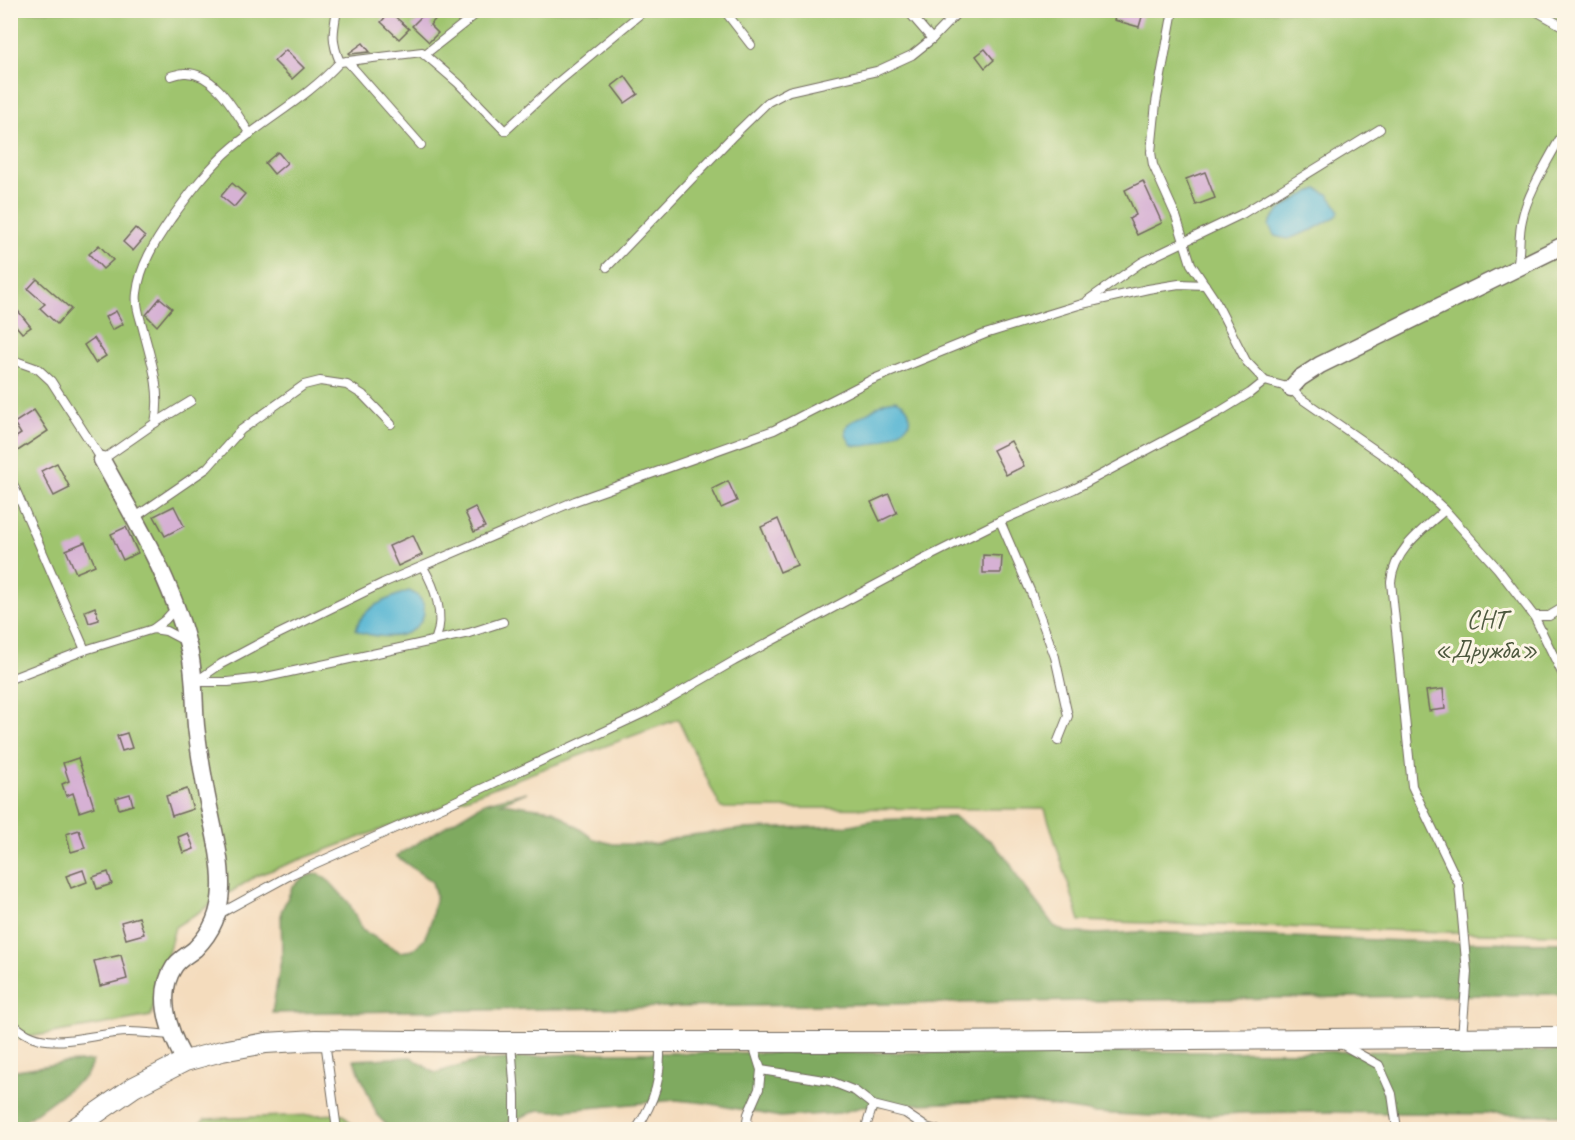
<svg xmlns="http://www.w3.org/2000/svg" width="1575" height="1140" font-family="Caveat,sans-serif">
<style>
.green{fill:#9fc46e;stroke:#65784c;stroke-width:1.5}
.forest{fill:#7faa61;stroke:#556a46;stroke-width:1.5}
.water{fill:#55b5d3;stroke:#40707f;stroke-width:1.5}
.building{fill:#d6b1d4}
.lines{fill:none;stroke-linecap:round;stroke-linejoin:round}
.service-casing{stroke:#71695e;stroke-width:10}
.minor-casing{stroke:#71695e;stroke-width:19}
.tertiary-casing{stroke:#71695e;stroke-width:22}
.service{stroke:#fff;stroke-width:8}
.minor{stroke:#fff;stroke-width:16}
.tertiary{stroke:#fff;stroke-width:20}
.labels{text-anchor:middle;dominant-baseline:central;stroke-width:6;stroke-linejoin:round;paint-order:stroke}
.park-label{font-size:26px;fill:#4e593f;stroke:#fcf5e5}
</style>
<rect width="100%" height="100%" fill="#fcf5e5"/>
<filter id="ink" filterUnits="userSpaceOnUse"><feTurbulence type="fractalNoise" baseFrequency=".0167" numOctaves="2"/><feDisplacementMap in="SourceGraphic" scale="12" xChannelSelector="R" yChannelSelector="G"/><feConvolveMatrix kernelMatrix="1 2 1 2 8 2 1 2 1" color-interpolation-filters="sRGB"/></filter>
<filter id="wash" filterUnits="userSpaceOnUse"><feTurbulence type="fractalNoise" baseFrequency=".008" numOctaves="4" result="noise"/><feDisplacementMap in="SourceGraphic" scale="24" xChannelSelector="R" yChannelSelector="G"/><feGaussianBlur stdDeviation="1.35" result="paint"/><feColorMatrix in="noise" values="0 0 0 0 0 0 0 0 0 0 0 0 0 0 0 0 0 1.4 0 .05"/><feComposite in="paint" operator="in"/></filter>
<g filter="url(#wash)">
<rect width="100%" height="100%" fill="#f4dcbd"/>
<!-- green -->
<g class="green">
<path d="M11,11H1564V934L1480,933L1080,921L1045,809L721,808L678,719L256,876L175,927L151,1016L11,1040Z"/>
<path d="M343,1114L356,1129L191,1130L205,1119Z"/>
</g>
<!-- forest -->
<g class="forest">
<path d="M527,792L501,803L553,810L594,839L613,844H657L683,836L742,829L845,826L874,820L954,817L991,841L1011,864L1018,878L1054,926L1066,932L1095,934L1140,932L1438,942L1564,943V994L272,1013L282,954L281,912L293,886L304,877L318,873L330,882L349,903L362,930L400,952L413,950L424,939L430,925L436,896L432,882L396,856L484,803Z"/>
<path d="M1564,1051V1115L1317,1112L1243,1113L1170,1117L1095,1113L1031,1103L998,1101L866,1106L839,1113L780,1117L706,1103L676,1100L555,1111L539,1110L491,1129L391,1130L377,1115L354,1060L411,1057L435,1073L478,1061L587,1053Z"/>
<path d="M93,1061L86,1076L14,1129H11V1071L63,1063Z"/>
</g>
<!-- water -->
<g class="water">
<path d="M1317,189L1328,194L1337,206L1339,211L1337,216L1312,230L1288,239L1275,236L1269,226C1271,212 1304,194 1317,189Z"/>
<path d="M895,400C907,404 911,411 909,424C894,436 872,450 852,445C847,438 843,432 848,424L885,402Z"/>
<path d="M409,591C432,600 427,624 407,633C393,639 370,637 356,630C361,607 389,598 409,591Z"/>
</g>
<g id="blocks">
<!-- building -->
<g class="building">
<path d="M428,10H444L430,25L438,33L429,42L412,26Z"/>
<path d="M1116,10H1144L1139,27L1114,20Z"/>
<path d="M390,12L409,29L399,39L381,22Z"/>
<path d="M363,43L370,52L350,54L349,53Z"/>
<path d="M985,49L994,60L985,68L976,56Z"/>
<path d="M286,50L304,68L292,79L274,61Z"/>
<path d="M625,76L638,94L625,103L612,86Z"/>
<path d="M278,152L287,163L274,174L265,163Z"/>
<path d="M1205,172L1215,198L1196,205L1186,179Z"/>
<path d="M1143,181L1162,223L1137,235L1129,219L1136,215L1125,190Z"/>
<path d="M232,183L245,194L234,207L221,196Z"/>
<path d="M135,228L145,237L133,251L123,242Z"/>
<path d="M99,245L113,260L103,269L89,254Z"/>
<path d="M37,279L71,309L57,324L40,308L45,304L28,289Z"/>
<path d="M160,298L172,308L157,326L146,315Z"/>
<path d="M10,301L31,327L22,333L10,319Z"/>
<path d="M116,311L123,324L112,330L105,317Z"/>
<path d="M94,338L106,356L95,363L84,345Z"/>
<path d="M34,410L48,431L10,456V441L21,434L14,423Z"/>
<path d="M1011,441L1024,466L1006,475L993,450Z"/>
<path d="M57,463L70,488L54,496L41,471Z"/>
<path d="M728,481L737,501L721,508L712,489Z"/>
<path d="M889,494L897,513L880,521L871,502Z"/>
<path d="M174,506L184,526L165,536L154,516Z"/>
<path d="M475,507L485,527L474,532L465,512Z"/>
<path d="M778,519L797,565L780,572L761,527Z"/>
<path d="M126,527L138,553L123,560L111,534Z"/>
<path d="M413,535L422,555L398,566L389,546Z"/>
<path d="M85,542L95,565L76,573L66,550Z"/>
<path d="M983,555L1002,556L1001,573H983Z"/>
<path d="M95,607L99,620L89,623L85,611Z"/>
<path d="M1443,689L1445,709L1429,711L1426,691Z"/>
<path d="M127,733L132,748L122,751L117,736Z"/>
<path d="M78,758L94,807L79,812L73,793L66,796L62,784L69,781L63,763Z"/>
<path d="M187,789L193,809L172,816L166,796Z"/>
<path d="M130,794L133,805L119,809L116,798Z"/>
<path d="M79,830L85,848L71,852L66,834Z"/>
<path d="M188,833L194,849L183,853L178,837Z"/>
<path d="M83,870L87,882L71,888L66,876Z"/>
<path d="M108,872L112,884L97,889L93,877Z"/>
<path d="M139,917L144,934L126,939L121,922Z"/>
<path d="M121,955L127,979L100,986L94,961Z"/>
</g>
</g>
</g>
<g filter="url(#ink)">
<use href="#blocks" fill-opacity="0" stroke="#71695e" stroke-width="1.5"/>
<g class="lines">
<defs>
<g id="service">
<path d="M724,10L751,45"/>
<path d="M907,10L932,39"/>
<path d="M1173,10L1156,103L1151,152L1153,165L1176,216L1191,264L1215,300L1246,361L1265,381L1291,388L1299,397L1394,463L1445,510L1498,569L1534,616L1564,677"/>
<path d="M1534,10L1564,27"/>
<path d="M10,15L12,16L14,10"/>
<path d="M424,55L481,10"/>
<path d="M347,61L421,145"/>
<path d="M340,62L422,52L458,83L505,131L557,83L645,10"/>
<path d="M171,76C175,75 180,73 184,73C215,71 236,113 250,134"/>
<path d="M607,267L731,138L768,102L789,91L877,71L912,55L932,39L960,10"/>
<path d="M1517,267C1521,251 1518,236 1522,220C1527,193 1551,156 1564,131"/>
<path d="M1088,300L1142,262L1242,214L1380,129"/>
<path d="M10,359L38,369L51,381L102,460L155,423C162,391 151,360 143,329C140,317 135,305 137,293C140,265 155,242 171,219C190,193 208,168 233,147C269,117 308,97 340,62C331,41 333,32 337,10"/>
<path d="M155,423L191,401"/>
<path d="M10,477L85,650"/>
<path d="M1445,510C1422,530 1394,550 1391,582L1412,786L1459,884L1467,972L1462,1037"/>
<path d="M134,518L207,468L241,430L304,385L320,381L347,385L363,395L391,424"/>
<path d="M1000,521L1032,595L1055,657L1068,716L1058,741"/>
<path d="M423,567C435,587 445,616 436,638"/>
<path d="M1534,616H1549L1564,607"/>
<path d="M503,622L469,633L262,678L228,682H195L221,664L264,641L383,583L575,501L774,430L869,381L985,334L1082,304L1148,289L1179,284L1205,285"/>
<path d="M153,629L165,620L176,608"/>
<path d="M10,679L85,650L153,629L166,631L185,641"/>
<path d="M219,914L292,874L449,804L646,712L734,661L924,559L1000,521L1074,489L1166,440L1219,412L1250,393L1265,381"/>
<path d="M10,1020C41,1058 90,1032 129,1032C143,1032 157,1034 171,1035"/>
<path d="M325,1041L337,1130"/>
<path d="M511,1043L515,1095V1130"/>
<path d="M1341,1044L1379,1065L1392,1094L1397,1129"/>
<path d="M761,1070L830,1081L855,1091L873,1105L905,1113L926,1127L937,1130"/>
<path d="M636,1130C656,1099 661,1079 660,1043"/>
<path d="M746,1130L748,1114L759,1089L761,1070L752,1041"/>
<path d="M865,1130L873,1105"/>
<path d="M1144,1130H1215"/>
<path d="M1372,1130H1399"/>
</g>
<g id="minor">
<path d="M1291,388L1300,378L1320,365L1564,245"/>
<path d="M102,460C136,522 175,584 190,654C195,678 194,702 196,726C198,744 201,763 204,780C209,815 222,853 221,888C220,913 213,931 195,949C188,955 179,959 174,967C155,996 170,1034 185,1061"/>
</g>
<path id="tertiary" d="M72,1130L134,1087L185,1061L222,1051L266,1043L316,1040L500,1042H931L1564,1037"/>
</defs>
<!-- service casing -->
<use href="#service" class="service-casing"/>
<!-- minor casing -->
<use href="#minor" class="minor-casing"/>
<!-- tertiary casing -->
<use href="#tertiary" class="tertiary-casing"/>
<!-- service -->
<use href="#service" class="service"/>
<!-- minor -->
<use href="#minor" class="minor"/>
<!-- tertiary -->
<use href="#tertiary" class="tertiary"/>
</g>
</g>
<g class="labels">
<!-- park labels -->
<g class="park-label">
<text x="1486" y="619">СНТ<tspan x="1486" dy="30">«Дружба»</tspan></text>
</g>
</g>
<!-- margin -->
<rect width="1575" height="1140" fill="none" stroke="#fcf5e5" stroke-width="36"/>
</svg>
